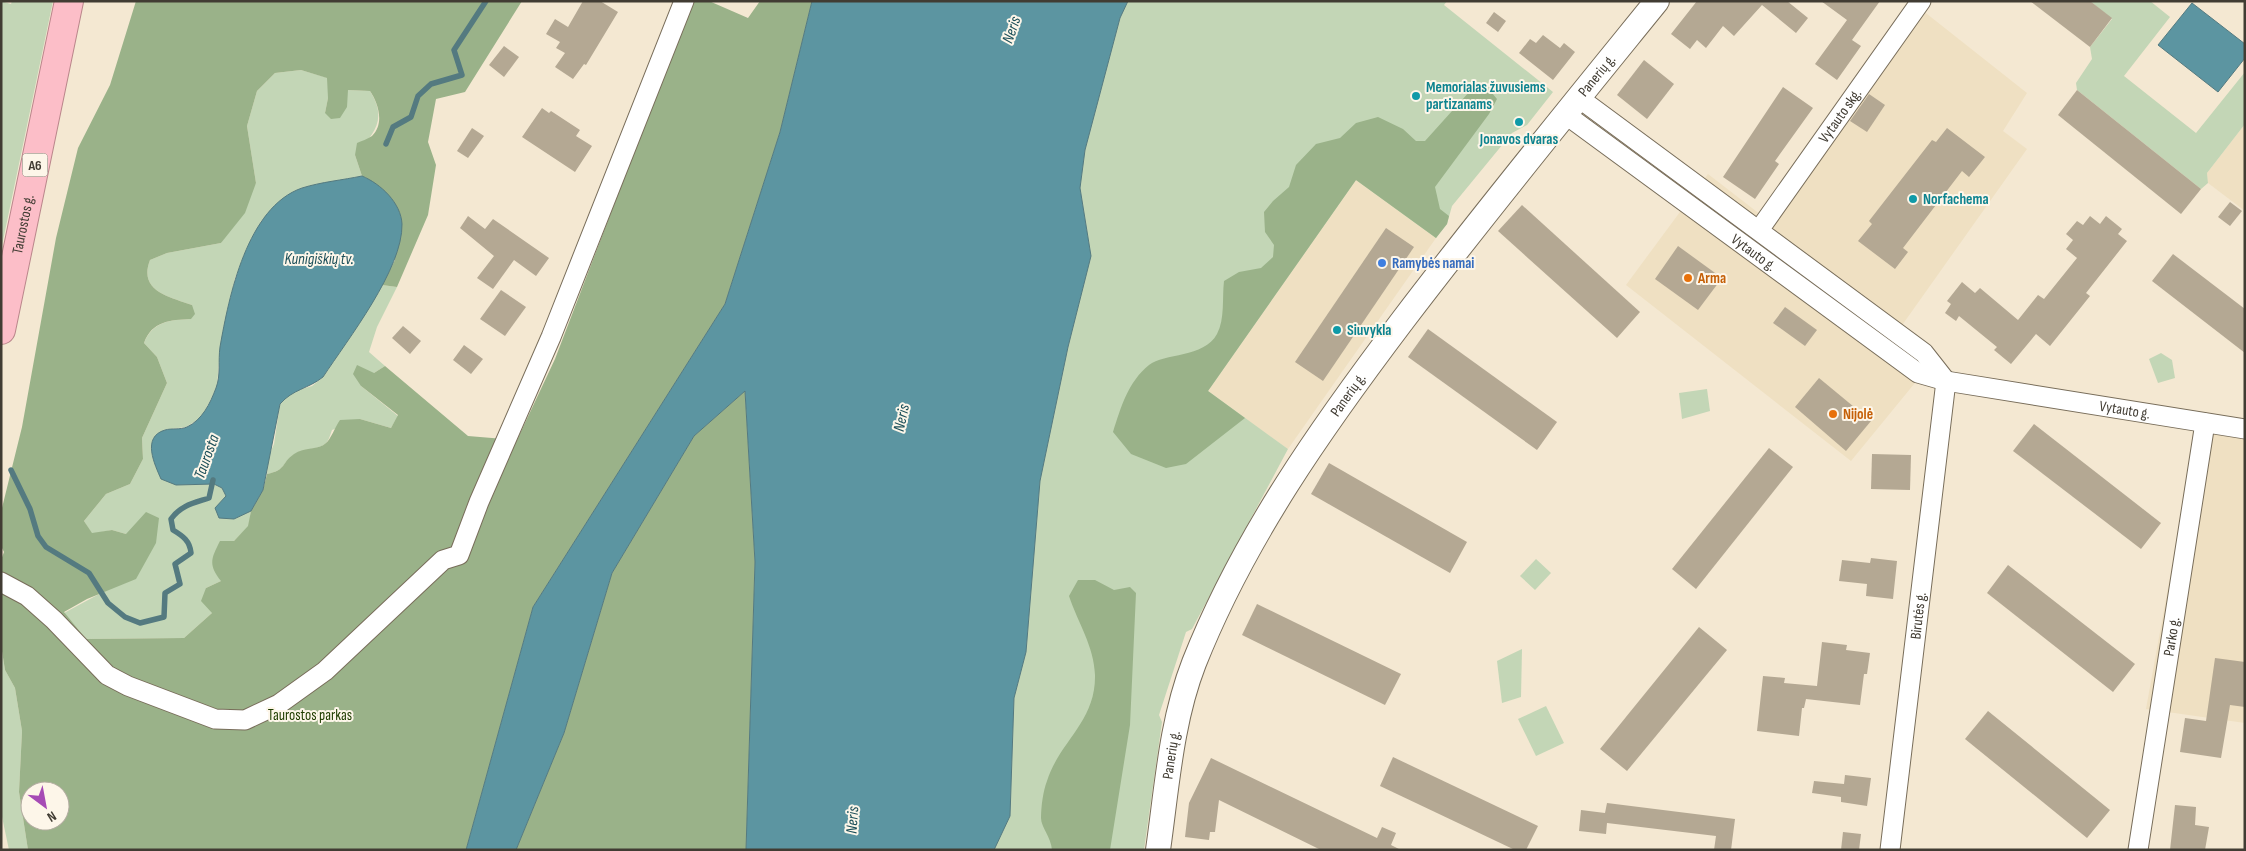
<svg xmlns="http://www.w3.org/2000/svg" width="2246" height="851" font-family="'Sofia Sans Condensed',sans-serif">
<style>
.built{fill:#efe0c2}
.green{fill:#c3d6b6}
.forest{fill:#9ab289;fill-rule:evenodd}
.water{fill:#5c95a1;stroke:#547a80}
.lines{fill:none;stroke-linecap:round;stroke-linejoin:round}
.stream{stroke:#547a80;stroke-width:5.5}
.building{fill:#b4a893}
.minor-casing{stroke:#786d5a;stroke-width:21}
.tertiary-casing{stroke:#786d5a;stroke-width:26}
.trunk-casing{stroke:#ba868b;stroke-width:30}
.minor{stroke:#fff;stroke-width:19}
.tertiary{stroke:#fff;stroke-width:24}
.trunk{stroke:#fcbec8;stroke-width:28}
.culture-dot{fill:#0f9aa8;stroke:#fdf6e9;stroke-width:2}
.shop-dot{fill:#3f7fe0;stroke:#fdf6e9;stroke-width:2}
.food-dot{fill:#e8710a;stroke:#fdf6e9;stroke-width:2}
.labels{text-anchor:middle;dominant-baseline:central;stroke-width:4;stroke-linejoin:round;paint-order:stroke}
.shield{fill:#fdf6e9;stroke:#79746a;stroke-width:1}
.shield-label{font-size:14px;font-weight:bold;fill:#413c33}
.street-label{font-size:15px;fill:#413c33;stroke:#fdf6e9}
.culture-label{font-size:15px;font-weight:bold;fill:#0d838f;stroke:#fdf6e9;text-anchor:start}
.shop-label{font-size:15px;font-weight:bold;fill:#366cbe;stroke:#fdf6e9;text-anchor:start}
.food-label{font-size:15px;font-weight:bold;fill:#c56008;stroke:#fdf6e9;text-anchor:start}
.park-label{font-size:15px;fill:#203e00;stroke:#fdf6e9}
.water-label{font-size:16px;font-style:italic;fill:#1c4f59;stroke:#fdf6e9}
</style>
<rect width="100%" height="100%" fill="#f4e8d2"/>
<!-- built -->
<g class="built">
<path d="M1922,10L2027,93L2003,131L2027,149L1893,338L1928,367L1851,461L1626,285L1708,174L1774,225Z"/>
<path d="M2245,124V211L2208,183L2207,173Z"/>
<path d="M1356,179L1436,238L1288,449L1207,392Z"/>
<path d="M2199,417L2245,424V723L2146,709Z"/>
</g>
<!-- green -->
<g class="green">
<path d="M1,1L11,4L12,1H53L1,250Z"/>
<path d="M1128,1H1447L1444,5L1553,92L1527,125L1512,133L1452,206L1447,224L1436,238L1356,180L1208,391L1288,449L1192,629L1186,632L1159,715L1162,722L1144,850H994L1010,816L1014,698L1026,652L1040,481L1068,347L1091,256L1080,188L1085,150L1120,18Z"/>
<path d="M2090,1H2150L2170,17L2124,76L2196,133L2245,72V124L2207,173L2208,183L2201,189L2077,90L2076,83L2092,59L2090,47L2112,19Z"/>
<path d="M301,70L328,78V98L325,113L348,90L370,91C388,120 374,133 355,155L362,176L301,188L261,221L235,278L220,349L217,387L202,417L186,427L163,430L176,485L213,484L222,488L226,496L220,503L234,519L251,511L249,526L234,541L221,581L206,588L212,613L184,638L86,639L64,613L101,593L126,534L112,530L92,534L84,521L106,494L130,484L143,459L142,438L167,383L157,357L144,343C153,321 170,320 191,319L192,305C169,297 138,291 150,260L167,253L221,243L256,183L247,126L257,91L275,73Z"/>
<path d="M382,285L397,287L377,327L369,352L385,366L374,373L361,386L398,416L391,428L360,419L332,430C330,435 329,441 325,444C317,450 305,448 295,454C281,462 288,470 267,474L268,458L274,444L280,404L289,393L312,386L323,377Z"/>
<path d="M2161,353L2172,360L2175,378L2158,383L2149,359Z"/>
<path d="M1707,389L1710,411L1682,419L1679,393Z"/>
<path d="M1536,559L1551,573L1535,590L1520,576Z"/>
<path d="M1,645L5,670L15,688L22,731L19,792L28,850H9L1,812Z"/>
<path d="M1522,649L1521,697L1502,703L1497,661Z"/>
<path d="M1546,706L1564,743L1536,756L1518,719Z"/>
</g>
<!-- forest -->
<g class="forest">
<path d="M136,1H522L465,92L436,99L428,142L436,165L428,215L397,287L382,285L395,260L368,179L362,176L355,155L357,143C361,141 368,139 372,136C385,123 378,103 370,91L348,90L347,107L340,118L331,119L325,113L328,98L327,78L301,70L275,73L257,91L247,126L256,183L245,213L221,243L167,253L150,260C138,291 169,297 192,305L195,314L191,319C170,320 152,321 144,343L157,357L167,383L142,438L143,459L130,484L106,494L84,521L92,533L112,530L126,534L146,512L159,518L156,543L136,579L87,599L64,612L86,639L184,638L212,613L201,601L206,588L221,581C208,564 211,559 220,541H234L248,526L251,511L263,490L267,474C287,470 281,463 294,454C304,447 319,450 326,443C331,439 335,427 340,420L360,419L391,428L398,415L361,386L353,374L357,365L374,373L385,366L468,436L517,440L555,359L692,1H709L748,18L760,1H812L780,132L725,304L533,607L466,850H28L19,792L22,731L15,688L5,670L1,645V560L4,552L1,546V512L22,427L56,238L78,148L110,85ZM30,791H60V821H30Z"/>
<path d="M1479,85L1487,87L1497,99L1489,114L1435,187L1440,209L1449,216L1447,224L1436,238L1356,180L1208,391L1245,418L1186,464L1166,468L1131,454L1113,432C1121,407 1128,382 1149,365C1164,353 1204,358 1217,334C1225,319 1222,298 1224,281L1239,272L1261,268L1273,257L1274,245L1265,232L1264,212L1273,201L1289,187L1296,165L1316,144L1340,138L1356,123L1378,117L1403,129L1416,141H1425L1470,91Z"/>
<path d="M745,391L755,562L746,850H516L564,733L612,573L694,436Z"/>
<path d="M1078,580H1095L1114,590L1130,587L1136,593L1130,725L1110,850H1052C1051,837 1041,827 1041,818C1041,807 1043,791 1047,781C1059,742 1096,722 1095,675C1094,646 1078,623 1069,596Z"/>
</g>
<!-- water -->
<g class="water">
<path d="M812,1H1128L1120,18L1085,150L1080,188L1091,256L1068,347L1040,481L1026,652L1014,698L1010,816L994,850H746L755,562L745,391L694,436L612,573L564,733L516,850H466L533,607L725,304L780,132Z"/>
<path d="M2192,3L2245,44V58L2218,92L2158,45Z"/>
<path d="M362,176C381,184 401,203 402,224C403,269 348,339 323,377C308,389 293,389 280,404L263,490L251,511L234,519L219,518L215,508L226,496L222,488L214,484L176,485L161,479C155,465 141,437 165,430C172,428 180,430 187,427C202,420 210,404 216,388C221,375 218,361 220,347C229,296 247,207 302,188C321,182 343,180 362,176Z"/>
</g>
<g class="lines">
<!-- stream -->
<g class="stream">
<path d="M386,144L393,127L411,117L418,96L431,84L462,75L454,50L486,1"/>
<path d="M11,470L30,509L38,536L46,547L89,573L108,603L125,617L140,623L164,617L165,593L180,584L175,564L191,553C190,541 183,536 173,530L171,519C181,505 194,503 209,498L213,480"/>
</g>
</g>
<!-- building -->
<g class="building">
<path d="M583,1H600L618,12L586,65L584,64L573,79L555,67L565,53L556,48L560,42L546,34L555,19L568,27Z"/>
<path d="M1697,1H1787L1808,18L1796,33L1762,5L1734,36L1723,26L1706,48L1697,40L1690,49L1671,34Z"/>
<path d="M1821,1H1880L1852,40L1861,46L1837,80L1815,64L1847,20Z"/>
<path d="M2030,1H2090L2112,18L2090,47Z"/>
<path d="M1494,12L1506,21L1498,32L1486,23Z"/>
<path d="M1543,35L1560,48L1564,43L1575,52L1553,80L1519,53L1530,39L1536,43Z"/>
<path d="M504,46L519,57L504,77L489,65Z"/>
<path d="M1644,60L1674,84L1647,119L1617,95Z"/>
<path d="M1783,87L1813,108L1775,161L1779,164L1755,199L1723,177Z"/>
<path d="M2077,90L2201,189L2181,214L2058,115Z"/>
<path d="M1869,94L1885,105L1867,132L1850,121Z"/>
<path d="M542,108L549,113L551,111L580,130L576,136L592,146L575,172L522,137Z"/>
<path d="M472,128L484,136L468,158L457,151Z"/>
<path d="M1947,128L1985,157L1969,177L1962,171L1903,248L1908,252L1895,269L1858,241L1872,224L1869,221L1932,140L1936,142Z"/>
<path d="M2230,202L2242,211L2230,226L2218,217Z"/>
<path d="M1522,205L1640,312L1617,338L1498,231Z"/>
<path d="M468,216L485,229L493,219L549,258L536,276L514,260L493,289L477,278L494,256L460,228Z"/>
<path d="M2090,216L2100,224L2106,216L2122,229L2118,234L2127,241L2086,293L2090,296L2050,346L2036,334L2011,364L1994,350L1997,347L1959,316L1956,321L1945,313L1951,304L1947,301L1962,282L1975,293L1980,288L2018,320L2038,295L2044,299L2077,258L2066,249L2073,240L2066,234L2077,221L2083,225Z"/>
<path d="M1386,228L1414,247L1323,381L1295,362Z"/>
<path d="M1678,246L1722,278L1698,310L1655,279Z"/>
<path d="M2173,254L2245,309V353L2152,281Z"/>
<path d="M501,290L526,307L505,336L480,319Z"/>
<path d="M1785,307L1817,330L1805,346L1773,323Z"/>
<path d="M403,326L421,341L410,354L392,338Z"/>
<path d="M1428,329L1557,422L1537,450L1408,357Z"/>
<path d="M464,345L483,359L471,374L453,360Z"/>
<path d="M1819,378L1871,421L1846,451L1795,407Z"/>
<path d="M2034,424L2161,523L2141,549L2013,451Z"/>
<path d="M1769,448L1793,467L1696,589L1672,569Z"/>
<path d="M1872,454L1911,455L1910,490L1871,489Z"/>
<path d="M1329,463L1467,542L1450,573L1311,494Z"/>
<path d="M1871,558L1897,561L1893,599L1866,596L1867,584L1839,581L1842,560L1870,563Z"/>
<path d="M2008,565L2135,664L2113,692L1987,593Z"/>
<path d="M1257,604L1401,674L1385,705L1242,635Z"/>
<path d="M1699,627L1727,650L1627,771L1600,749Z"/>
<path d="M1822,642L1847,645L1846,650L1870,653L1867,674H1864L1860,705L1806,699L1804,708H1802L1799,736L1757,731L1763,676L1785,678L1784,683L1817,686Z"/>
<path d="M2215,658L2245,662V707L2230,705L2221,758L2180,752L2185,718L2206,721Z"/>
<path d="M1988,711L2110,810L2087,838L1965,739Z"/>
<path d="M1393,757L1538,826L1526,850H1515L1380,786Z"/>
<path d="M1211,758L1377,838L1382,827L1396,833L1391,845L1401,850H1321L1219,800L1215,832H1210L1209,840L1185,837L1189,803Z"/>
<path d="M1845,775L1871,778L1867,806L1841,802V797L1812,793L1814,781L1844,784Z"/>
<path d="M1607,803L1735,819L1731,850H1714L1716,836L1607,823L1606,834L1579,831L1581,810L1605,813Z"/>
<path d="M2175,805L2196,807L2195,825L2209,827L2205,850H2170Z"/>
<path d="M1843,832L1861,834L1859,850H1841Z"/>
</g>
<g class="lines">
<defs>
<g id="minor">
<path d="M1579,98L1924,353L1946,381"/>
<path id="s1" d="M1565,114L1918,373L1946,381L2245,429"/>
<path id="s2" d="M1759,230L1921,1"/>
<path d="M1,582L27,596L54,620L107,675L128,686L215,719L245,720L279,704L325,671L443,560L459,555L479,502L551,337L684,1"/>
<path id="s3" d="M1890,850L1946,381"/>
<path id="s4" d="M2138,850L2205,423"/>
</g>
<g id="tertiary">
<path id="s5" d="M1158,850C1167,787 1171,722 1194,663C1244,537 1322,427 1403,320C1485,212 1571,107 1657,1"/>
</g>
<g id="trunk">
<path id="s6" d="M1,330L69,1"/>
</g>
</defs>
<!-- minor casing -->
<use href="#minor" class="minor-casing"/>
<!-- tertiary casing -->
<use href="#tertiary" class="tertiary-casing"/>
<!-- trunk casing -->
<use href="#trunk" class="trunk-casing"/>
<!-- minor -->
<use href="#minor" class="minor"/>
<!-- tertiary -->
<use href="#tertiary" class="tertiary"/>
<!-- trunk -->
<use href="#trunk" class="trunk"/>
</g>
<!-- markers -->
<g class="culture-dot">
<circle cx="1416" cy="96" r="5"/>
<circle cx="1519" cy="122" r="5"/>
<circle cx="1913" cy="199" r="5"/>
<circle cx="1337" cy="330" r="5"/>
</g>
<circle class="shop-dot" cx="1382" cy="263" r="5"/>
<g class="food-dot">
<circle cx="1688" cy="278" r="5"/>
<circle cx="1833" cy="414" r="5"/>
</g>
<g class="labels">
<!-- shield labels -->
<rect class="shield" x="22.5" y="153.5" width="25" height="23" rx="4"/>
<g class="shield-label">
<text x="35" y="165">A6</text>
</g>
<!-- street labels -->
<g class="street-label">
<text stroke="none"><textPath href="#s5" startOffset="906">Panerių g.</textPath></text>
<text stroke="none"><textPath href="#s2" startOffset="140">Vytauto skg.</textPath></text>
<text stroke="none"><textPath href="#s6" startOffset="108">Taurostos g.</textPath></text>
<text stroke="none"><textPath href="#s1" startOffset="234">Vytauto g.</textPath></text>
<text stroke="none"><textPath href="#s5" startOffset="501">Panerių g.</textPath></text>
<text stroke="none"><textPath href="#s1" startOffset="648">Vytauto g.</textPath></text>
<text stroke="none"><textPath href="#s3" startOffset="236">Birutės g.</textPath></text>
<text stroke="none"><textPath href="#s4" startOffset="216">Parko g.</textPath></text>
<text stroke="none"><textPath href="#s5" startOffset="96">Panerių g.</textPath></text>
</g>
<!-- culture labels -->
<g class="culture-label">
<text x="1426" y="87">Memorialas žuvusiems<tspan x="1426" dy="17">partizanams</tspan></text>
<text x="1519" y="139" text-anchor="middle">Jonavos dvaras</text>
<text x="1923" y="199">Norfachema</text>
<text x="1347" y="330">Siuvykla</text>
</g>
<!-- shop labels -->
<g class="shop-label">
<text x="1392" y="263">Ramybės namai</text>
</g>
<!-- food labels -->
<g class="food-label">
<text x="1698" y="278">Arma</text>
<text x="1843" y="414">Nijolė</text>
</g>
<!-- park labels -->
<g class="park-label">
<text x="310" y="715">Taurostos parkas</text>
</g>
<!-- water labels -->
<g class="water-label">
<text transform="translate(1012 30) rotate(-71)">Neris</text>
<text x="319" y="259">Kunigiškių tv.</text>
<text transform="translate(902 418) rotate(-78)">Neris</text>
<text transform="translate(207 457) rotate(-70)">Taurosta</text>
<text transform="translate(853 820) rotate(-86)">Neris</text>
</g>
</g>
<!-- border -->
<rect width="2246" height="851" fill="none" stroke="#413c33" stroke-width="5"/>
<!-- north arrow -->
<g transform="translate(45 806) rotate(148)"><circle r="24" fill="#fdf6e9" stroke="#b2aca0"/>
<path d="M0-4L9 19L0 12L-9 19Z" fill="#a64bb5"/>
<text y="-8" font-size="14" font-weight="bold" text-anchor="middle" fill="#413c33">N</text>
</g>
</svg>
